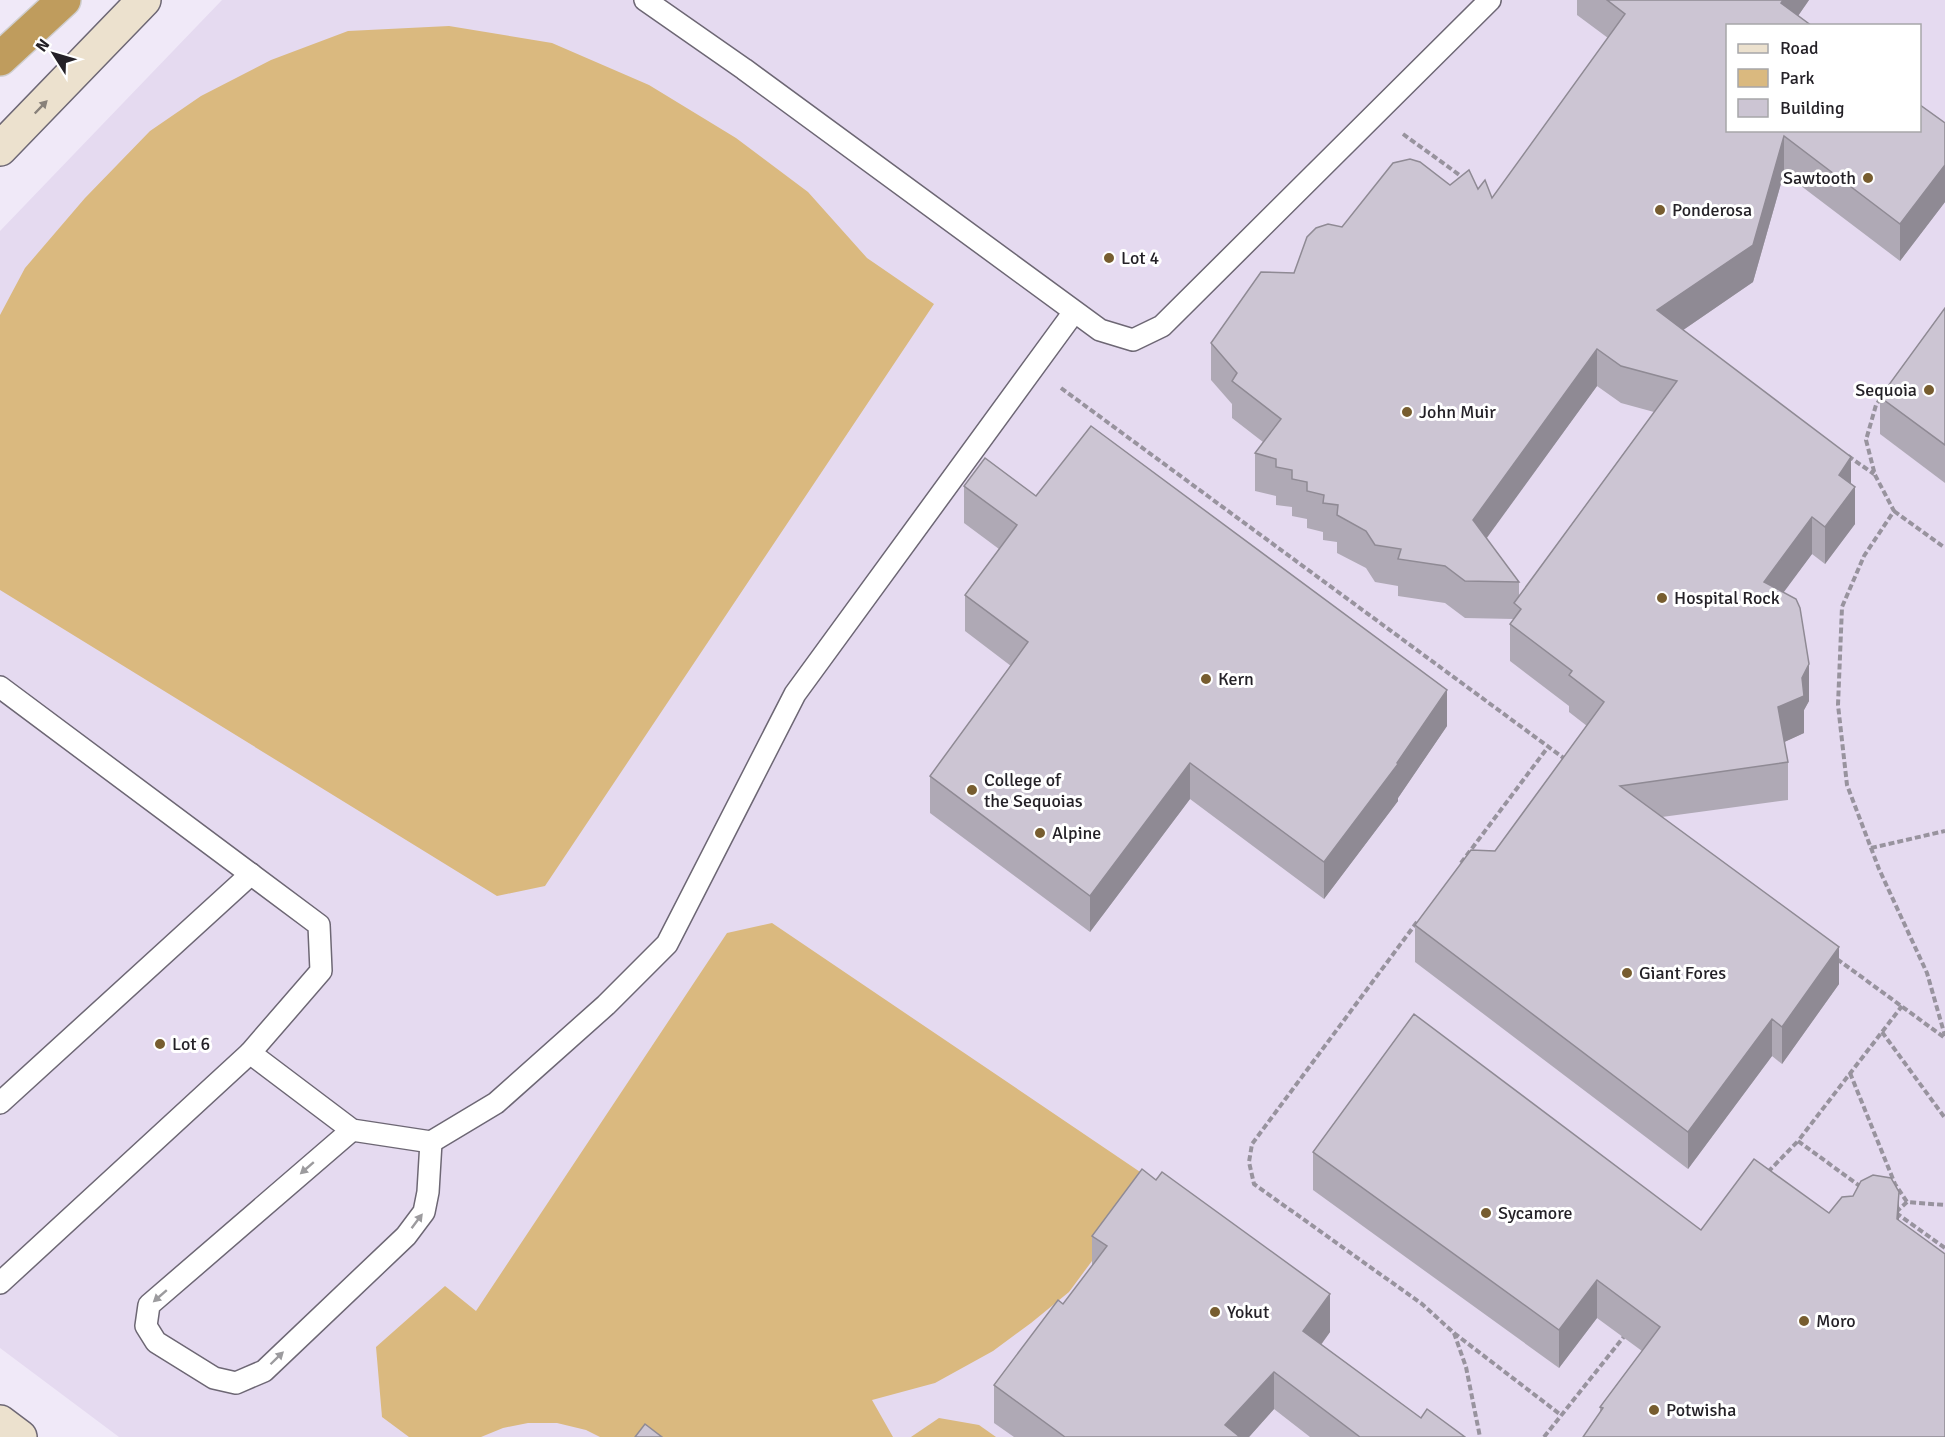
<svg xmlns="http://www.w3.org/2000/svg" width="1945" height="1437" font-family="Signika,sans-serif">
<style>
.built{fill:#e5daf0;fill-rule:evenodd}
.green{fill:#dab97f}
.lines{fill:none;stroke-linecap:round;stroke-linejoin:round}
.lane-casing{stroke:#6d6774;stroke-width:24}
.secondary-casing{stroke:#6d6774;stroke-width:36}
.highway-casing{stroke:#cfcecf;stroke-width:36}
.path{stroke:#98939e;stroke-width:4;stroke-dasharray:6 3;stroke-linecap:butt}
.lane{stroke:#fff;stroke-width:21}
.secondary{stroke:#ece1ce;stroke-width:33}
.highway{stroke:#bf9c5d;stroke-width:33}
.wall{fill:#afa9b5;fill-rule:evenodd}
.shaded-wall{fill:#8f8a94}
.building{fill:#ccc5d3;stroke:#8f8a94;stroke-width:1.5}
.oneway{fill:#88817a}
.oneway2{fill:#9c9b9e}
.poi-dot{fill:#775d2f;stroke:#fff;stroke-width:2}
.labels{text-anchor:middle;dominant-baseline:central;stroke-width:6;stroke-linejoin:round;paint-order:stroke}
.poi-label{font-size:18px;fill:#242127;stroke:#fff;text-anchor:start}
</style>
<rect width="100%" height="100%" fill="#f0e9f8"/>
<!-- built -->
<path class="built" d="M222,0H1945V1437H119L0,1348V231ZM1728,26H1920V130H1728Z"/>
<!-- green -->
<g class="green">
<path d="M449,26L552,43L649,85L736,138L808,192L867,258L934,304L545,886L497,896L0,590V315L25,268L85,198L150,131L201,96L271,60L348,31Z"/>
<path d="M772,923L1152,1180L1069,1292L1031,1323L993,1351L935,1383L872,1400L893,1437H600L586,1430L557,1423H528L503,1428L481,1437H409L382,1417L376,1347L445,1286L476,1311L727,933Z"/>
<path d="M939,1418L979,1425L996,1437H911Z"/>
</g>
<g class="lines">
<defs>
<g id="lane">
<path d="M645,0L744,69L1100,330L1133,340L1162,326L1490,0"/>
<path d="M0,687L319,925L321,971L250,1053"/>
<path d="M0,1103L251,874"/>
<path d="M352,1130L149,1305L146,1326L156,1342L214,1378L236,1383L264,1371L406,1236L424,1212L428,1192L431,1142"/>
<path d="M0,1283L250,1053L352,1130L431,1142L496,1103L606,1005L667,944L795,694L1074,312"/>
</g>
<g id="secondary">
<path d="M0,149L144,0"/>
<path d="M0,1422L20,1437"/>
</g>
<path id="highway" d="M0,59L64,0"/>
</defs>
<!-- lane casing -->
<use href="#lane" class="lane-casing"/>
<!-- secondary casing -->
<use href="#secondary" class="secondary-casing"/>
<!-- highway casing -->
<use href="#highway" class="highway-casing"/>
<!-- path -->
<g class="path">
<path d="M1403,134L1465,179"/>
<path d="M1061,388L1565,759"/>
<path d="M1881,398L1876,405L1866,440L1875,475L1894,511L1864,556L1842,607L1838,705L1847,785L1879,869L1927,973L1945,1036"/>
<path d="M1848,456L1874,474"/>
<path d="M1894,511L1945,548"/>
<path d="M1871,848L1945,831"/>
<path d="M1461,863L1548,747"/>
<path d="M1417,922L1252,1144L1249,1162L1254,1184L1422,1304L1454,1333L1466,1367L1480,1437"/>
<path d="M1837,959L1945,1038"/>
<path d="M1882,1032L1945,1118"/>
<path d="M1850,1073L1895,1184L1907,1202"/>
<path d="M1768,1172L1798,1141"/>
<path d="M1861,1187L1798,1141L1902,1006"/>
<path d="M1896,1212L1907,1202L1945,1205"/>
<path d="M1896,1213L1945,1248"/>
<path d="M1454,1333L1561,1415"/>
<path d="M1544,1437L1626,1334"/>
</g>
<!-- lane -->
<use href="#lane" class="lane"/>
<!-- secondary -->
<use href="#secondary" class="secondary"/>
<!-- highway -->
<use href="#highway" class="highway"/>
</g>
<!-- wall -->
<g class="wall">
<path d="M1577,0H1809L1798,16L1945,123V202L1900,261L1784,173L1753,282L1683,330L1851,484L1855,524L1825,564L1812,554L1783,592L1809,701L1804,710V733L1784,742L1788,762V800L1662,817L1839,984L1782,1064L1772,1056L1688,1169L1415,962V925L1495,851L1587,726L1569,712V706L1510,661V624L1514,619L1465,618L1445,603L1398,596V586L1375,582L1366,568L1337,553V542L1323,540V532L1307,528V519L1292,516V507L1276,505V496L1255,491V453L1263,442L1232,418V404L1211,380V343L1294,273L1342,227L1450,185L1478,189L1492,198L1608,38L1577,15ZM1597,386L1621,403L1654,412L1519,596V582L1486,538Z"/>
<path d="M1945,308V483L1880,434V397Z"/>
<path d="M964,486L1036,496L1447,726L1398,798V801L1324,899L1190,799L1090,932L930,813V776L1011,666L965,631V595L999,549L964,523Z"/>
<path d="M1313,1152L1701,1230L1829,1213L1853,1196L1891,1178L1600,1412V1407L1642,1351L1597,1318L1559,1368L1313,1190Z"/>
<path d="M1092,1236L1330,1332L1321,1345L1421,1418L1465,1437H1310L1274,1409L1249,1437H1014L994,1423V1385L1063,1304L1092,1266Z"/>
</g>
<!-- shaded-wall -->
<g class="shaded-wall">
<path d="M1783,0H1809L1791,26L1781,3Z"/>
<path d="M1784,136V173L1753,282L1657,348V310Z"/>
<path d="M1945,165V202L1900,261V224Z"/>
<path d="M1597,349V386L1473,557V520Z"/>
<path d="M1851,457V492L1855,487V524L1825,564V527L1839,475Z"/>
<path d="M1812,517V554L1764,619V582Z"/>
<path d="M1809,664V701L1804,710V733L1778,745V707L1802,678Z"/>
<path d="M1447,690V726L1398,798V801L1324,899V862L1397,763Z"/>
<path d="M1190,763V799L1090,932V896Z"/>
<path d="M1839,947V984L1782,1064V1027Z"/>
<path d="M1772,1019V1056L1688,1169V1132Z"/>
<path d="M1899,1192V1230L1897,1219Z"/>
<path d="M1597,1280V1318L1559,1368V1330Z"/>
<path d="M1330,1294V1332L1303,1369V1331Z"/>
<path d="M1274,1372V1409L1249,1437H1225V1425Z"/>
</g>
<!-- building -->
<g class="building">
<path d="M1607,0H1783L1781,3L1812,26H1728V130H1920V105L1945,123V165L1900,224L1784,136L1753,245L1657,310L1851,457L1839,475L1855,487L1825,527L1812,517L1764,582L1796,599L1800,608L1809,664L1802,678L1804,696L1778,707L1788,762L1620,786L1839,947L1782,1027L1772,1019L1688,1132L1415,925L1471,850L1495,851L1604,702L1569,675L1572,671L1510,624L1521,609L1514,603L1677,381L1621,366L1597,349L1473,520L1519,582L1465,581L1445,566L1398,559L1401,549L1375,545L1366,531L1337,515L1338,505L1323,503L1324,495L1307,491V482L1292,479V470L1276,467V459L1255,453L1281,419L1232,381L1237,373L1211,343L1261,272L1294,273L1307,237L1316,228L1328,224L1342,227L1393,163L1410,159L1420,162L1450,185L1469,170L1478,189L1485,180L1492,198L1625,14Z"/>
<path d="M1945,308V445L1880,397Z"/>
<path d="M1091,426L1447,690L1397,763L1398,764L1324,862L1190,763L1090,896L930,776L1028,642L965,595L1017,525L964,486L985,458L1036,496Z"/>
<path d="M1414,1014L1701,1230L1754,1159L1829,1213L1842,1197L1853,1196L1861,1181L1873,1175L1891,1178L1899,1192L1897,1219L1945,1254V1437H1583L1603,1408L1600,1407L1660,1327L1597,1280L1559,1330L1313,1152Z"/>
<path d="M1142,1169L1156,1180L1162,1172L1330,1294L1303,1331L1421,1418L1427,1409L1465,1437H1360L1274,1372L1225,1425L1240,1437H1065L994,1385L1058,1300L1063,1304L1107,1246L1092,1236Z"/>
<path d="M645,1424L662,1437H635Z"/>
</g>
<!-- one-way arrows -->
<defs><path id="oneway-solid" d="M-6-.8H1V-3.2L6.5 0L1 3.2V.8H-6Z" transform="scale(1.5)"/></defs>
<use class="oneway" href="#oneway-solid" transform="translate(41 107) rotate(-46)"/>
<g class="oneway2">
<use href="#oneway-solid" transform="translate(307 1168) rotate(139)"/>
<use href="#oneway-solid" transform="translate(417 1221) rotate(-53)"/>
<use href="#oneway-solid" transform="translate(160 1296) rotate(139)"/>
<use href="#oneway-solid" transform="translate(277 1358) rotate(-44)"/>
</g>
<!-- markers -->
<g class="poi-dot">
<circle cx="1868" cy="178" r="6"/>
<circle cx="1660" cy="210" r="6"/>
<circle cx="1109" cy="258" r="6"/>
<circle cx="1929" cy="390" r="6"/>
<circle cx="1407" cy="412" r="6"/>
<circle cx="1662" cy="598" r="6"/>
<circle cx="1206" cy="679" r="6"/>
<circle cx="972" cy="790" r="6"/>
<circle cx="1040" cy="833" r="6"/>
<circle cx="1627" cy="973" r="6"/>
<circle cx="160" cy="1044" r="6"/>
<circle cx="1486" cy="1213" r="6"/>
<circle cx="1215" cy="1312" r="6"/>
<circle cx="1804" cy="1321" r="6"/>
<circle cx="1654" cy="1410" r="6"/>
</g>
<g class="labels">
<!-- poi labels -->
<g class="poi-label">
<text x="1856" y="178" text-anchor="end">Sawtooth</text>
<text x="1672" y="210">Ponderosa</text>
<text x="1121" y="258">Lot 4</text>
<text x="1917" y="390" text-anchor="end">Sequoia</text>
<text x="1419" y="412">John Muir</text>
<text x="1674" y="598">Hospital Rock</text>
<text x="1218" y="679">Kern</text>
<text x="984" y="780">College of<tspan x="984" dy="21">the Sequoias</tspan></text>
<text x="1052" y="833">Alpine</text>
<text x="1639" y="973">Giant Fores</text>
<text x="172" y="1044">Lot 6</text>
<text x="1498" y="1213">Sycamore</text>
<text x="1227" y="1312">Yokut</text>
<text x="1816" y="1321">Moro</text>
<text x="1666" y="1410">Potwisha</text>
</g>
</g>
<!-- legend -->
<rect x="1726" y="24" width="195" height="108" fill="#ffffff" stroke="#a7a6a9" stroke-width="1.5"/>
<rect x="1738" y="44" width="30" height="9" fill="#ece1ce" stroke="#a7a6a9" stroke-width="1.5"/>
<text x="1780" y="54" font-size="18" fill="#242127">Road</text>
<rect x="1738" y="69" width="30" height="18" fill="#dab97f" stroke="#a7a6a9" stroke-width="1.5"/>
<text x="1780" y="84" font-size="18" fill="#242127">Park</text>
<rect x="1738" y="99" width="30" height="18" fill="#ccc5d3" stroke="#a7a6a9" stroke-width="1.5"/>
<text x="1780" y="114" font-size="18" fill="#242127">Building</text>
<!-- north arrow -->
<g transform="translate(54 54) rotate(307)" stroke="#ffffff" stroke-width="4.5" paint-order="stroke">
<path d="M0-4.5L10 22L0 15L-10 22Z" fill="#242127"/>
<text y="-9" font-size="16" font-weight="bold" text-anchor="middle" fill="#242127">N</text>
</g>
</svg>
